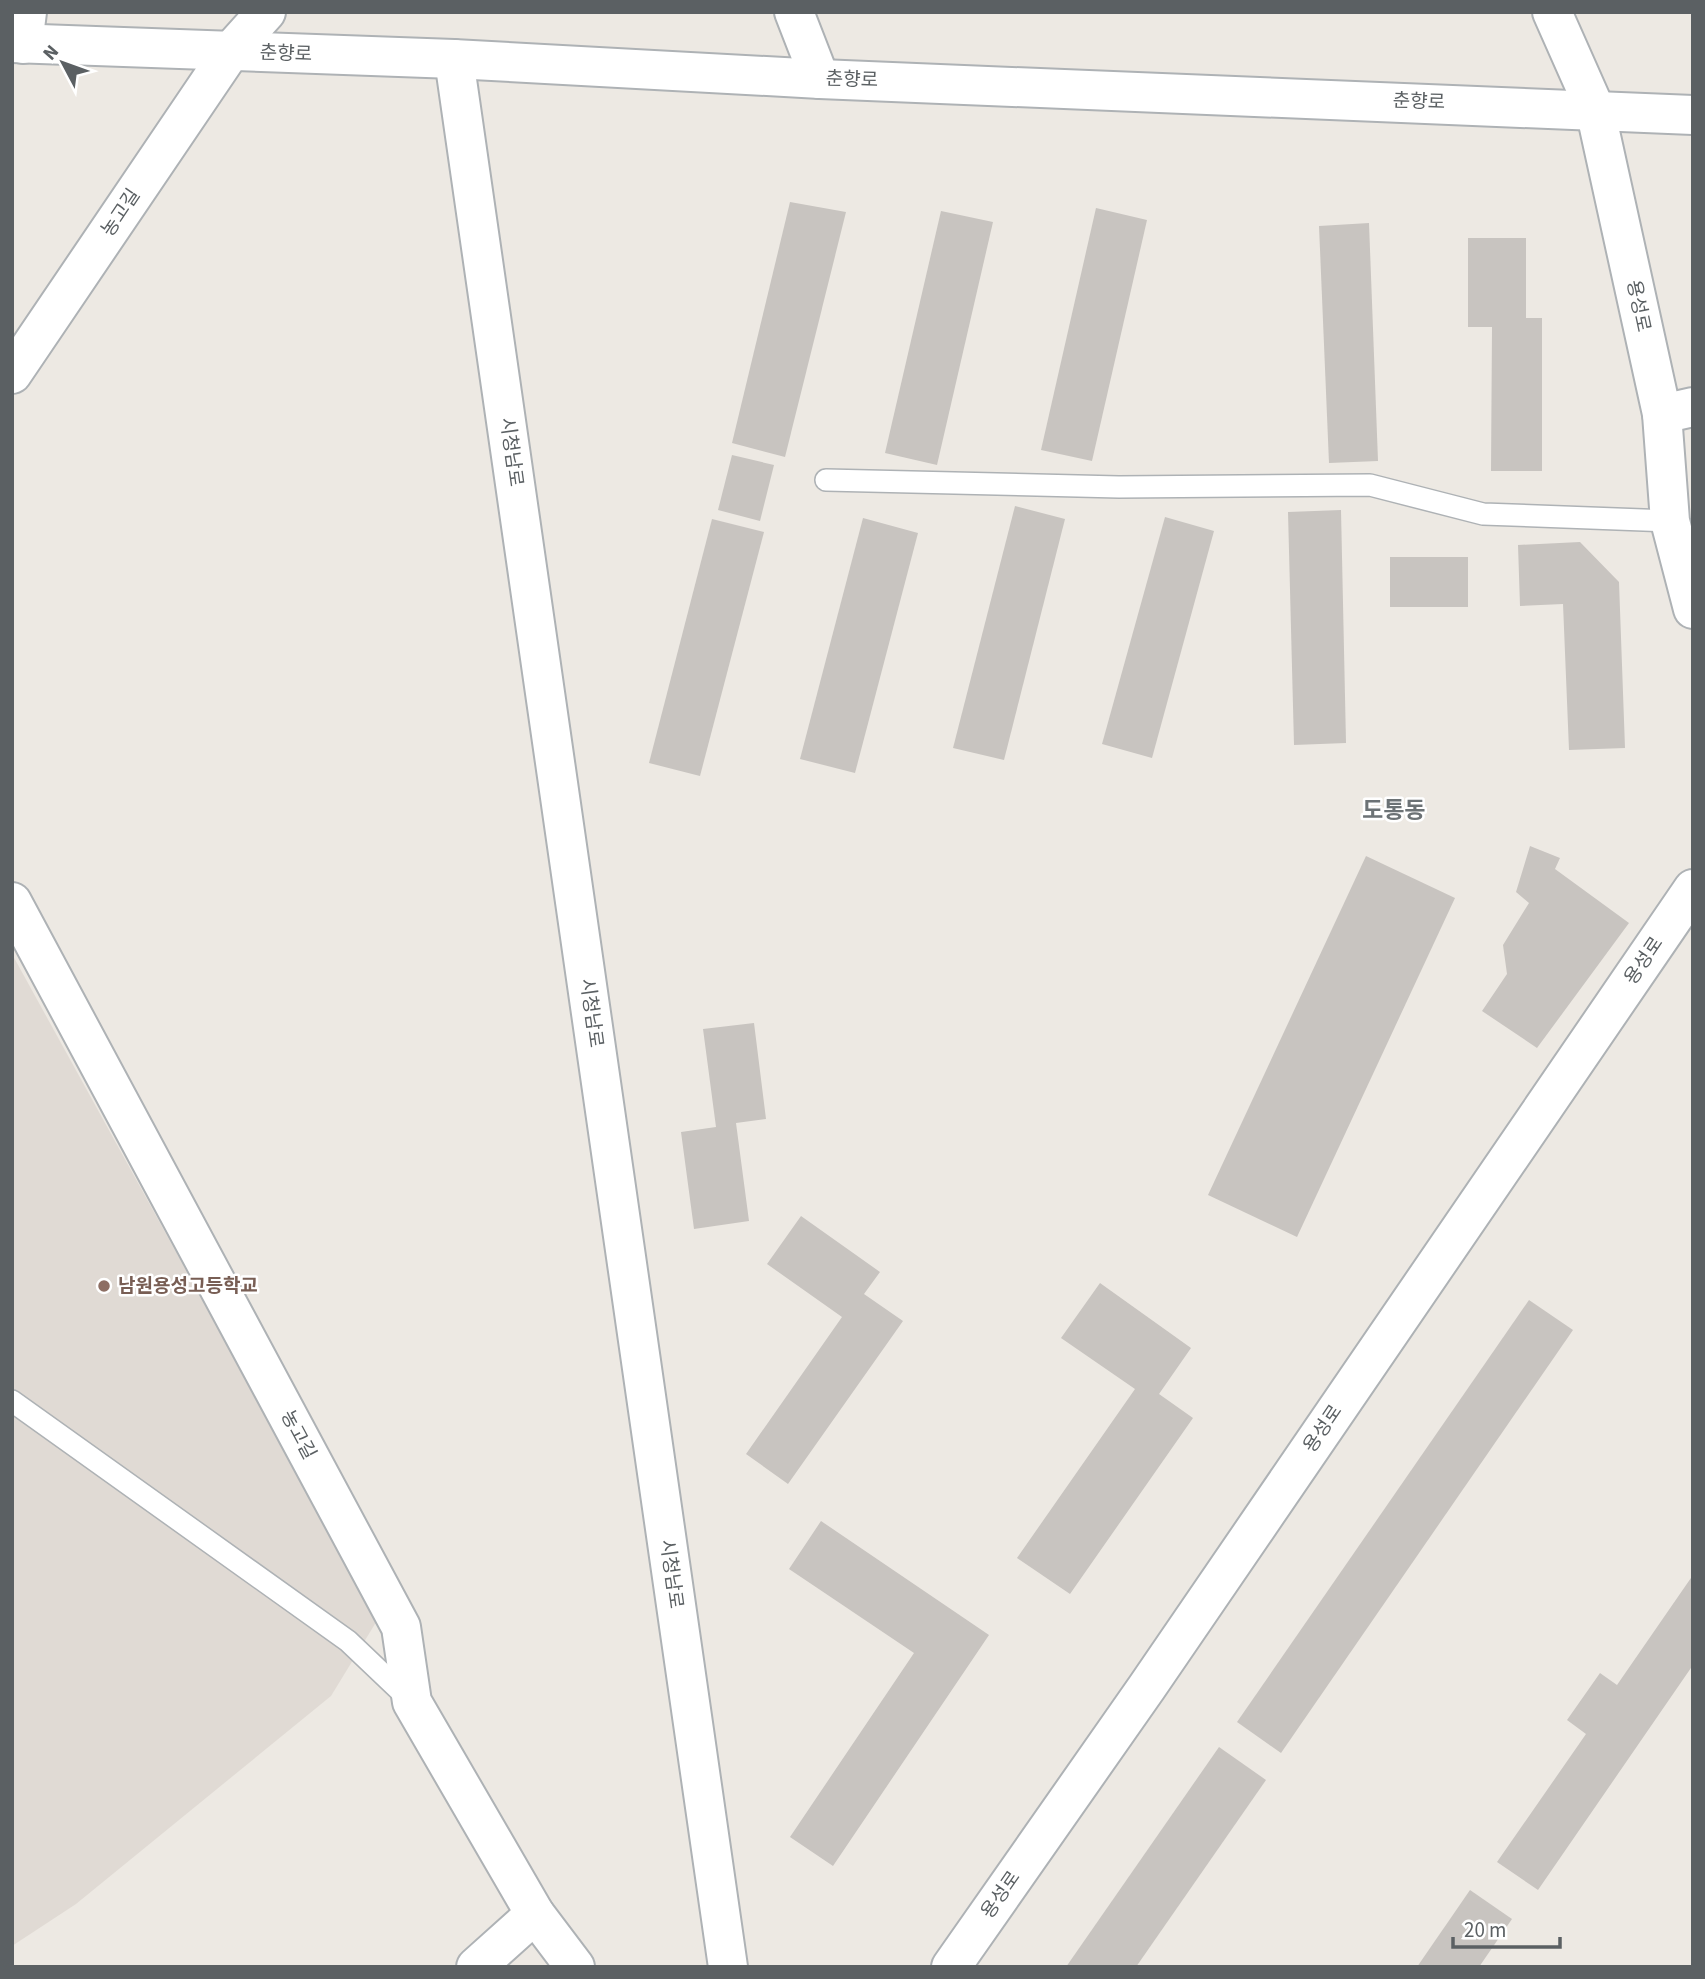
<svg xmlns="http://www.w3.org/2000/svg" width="1705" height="1979" font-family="'Source Sans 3','Noto Sans KR',sans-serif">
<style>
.education{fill:#e0dad4}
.building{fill:#c8c4c0}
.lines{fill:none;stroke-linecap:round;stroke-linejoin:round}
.service-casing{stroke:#aeb2b5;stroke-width:24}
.minor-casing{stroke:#aeb2b5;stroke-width:42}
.tertiary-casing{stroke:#aeb2b5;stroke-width:42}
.service{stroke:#fff;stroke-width:21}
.minor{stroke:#fff;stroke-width:38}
.tertiary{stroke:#fff;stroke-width:38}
.education-dot{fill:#8d6e63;stroke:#fff;stroke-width:2.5}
.labels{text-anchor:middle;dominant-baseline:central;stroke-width:5;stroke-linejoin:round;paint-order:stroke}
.street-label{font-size:19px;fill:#5b6063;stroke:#fff}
.education-label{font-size:19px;font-weight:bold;fill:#785e54;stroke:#fff;text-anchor:start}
.quarter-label{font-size:23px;font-weight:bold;fill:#6c7275;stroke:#fff}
</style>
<rect width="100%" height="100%" fill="#ede9e3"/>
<!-- education -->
<path class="education" d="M12,954L378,1619L331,1696L76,1904L12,1946Z"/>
<!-- building -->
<g class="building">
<path d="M790,202L846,212L785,457L732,443Z"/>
<path d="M1096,208L1147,220L1092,461L1041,450Z"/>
<path d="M941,211L993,222L937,465L885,453Z"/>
<path d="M1369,223L1378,461L1329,463L1319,226Z"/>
<path d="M1468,238H1526V318H1542V471H1491L1492,327H1468Z"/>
<path d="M732,455L774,465L760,521L718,510Z"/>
<path d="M1015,506L1065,519L1004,760L953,748Z"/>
<path d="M1341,510L1346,743L1294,745L1288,512Z"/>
<path d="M1165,517L1214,531L1152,758L1102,744Z"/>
<path d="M863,518L918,533L855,773L800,759Z"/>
<path d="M712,519L764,532L700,776L649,763Z"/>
<path d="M1580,542L1619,582L1625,748L1569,750L1563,604L1520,606L1518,545Z"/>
<rect x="1390" y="557" width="78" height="50"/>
<path d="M1530,846L1560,858L1555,869L1629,923L1537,1048L1482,1011L1507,974L1503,945L1529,903L1516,892Z"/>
<path d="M1366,856L1455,898L1297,1237L1208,1195Z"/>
<path d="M754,1023L766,1119L736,1123L749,1221L694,1229L681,1132L716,1127L703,1029Z"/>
<path d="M801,1216L880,1272L864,1294L903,1321L788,1484L746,1454L842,1317L767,1264Z"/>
<path d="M1100,1283L1191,1348L1159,1394L1193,1418L1070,1594L1017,1558L1135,1389L1061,1338Z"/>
<path d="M1529,1300L1573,1330L1281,1753L1237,1722Z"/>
<path d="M821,1521L989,1635L833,1866L790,1837L914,1653L789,1569Z"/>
<path d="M1693,1575V1665L1538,1890L1497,1862L1586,1734L1567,1720L1600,1673L1617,1685Z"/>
<path d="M1219,1747L1266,1780L1136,1967H1066Z"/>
<path d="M1470,1890L1512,1919L1479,1967H1417Z"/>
</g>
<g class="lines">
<defs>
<g id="service">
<path d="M826,480L1119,487L1370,485L1483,514L1670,521"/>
<path d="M12,1401L348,1641L410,1700"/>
</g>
<g id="minor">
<path d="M794,12L820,79"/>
<path d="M23,44L27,12"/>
<path d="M454,59L728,1967"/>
<path d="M12,374L230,52L266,12"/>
<path d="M1662,414L1693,407"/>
<path d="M12,902L401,1627L412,1702L535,1914L575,1967"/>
<path d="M476,1967L535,1914"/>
<path d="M951,1967L1147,1687L1693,889"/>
</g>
<g id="tertiary">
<path d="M1552,12L1595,109L1662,414L1670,521L1693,609"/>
<path d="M12,43L454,59L820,79L1693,115"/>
</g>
</defs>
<!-- service casing -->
<use href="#service" class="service-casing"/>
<!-- minor casing -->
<use href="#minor" class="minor-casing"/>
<!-- tertiary casing -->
<use href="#tertiary" class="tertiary-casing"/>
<!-- service -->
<use href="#service" class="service"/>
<!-- minor -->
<use href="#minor" class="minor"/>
<!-- tertiary -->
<use href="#tertiary" class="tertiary"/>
</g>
<!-- markers -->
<circle class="education-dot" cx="104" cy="1286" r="7"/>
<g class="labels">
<!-- street labels -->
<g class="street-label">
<text transform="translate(286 54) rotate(2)">춘향로</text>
<text transform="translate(852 80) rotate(2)">춘향로</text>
<text transform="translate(1419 102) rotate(2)">춘향로</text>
<text transform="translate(121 213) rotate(-56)">농고길</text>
<text transform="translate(1638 306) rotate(78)">용성로</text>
<text transform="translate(511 452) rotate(82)">시청남로</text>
<text transform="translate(1644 961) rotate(-56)">용성로</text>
<text transform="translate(591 1013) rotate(82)">시청남로</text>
<text transform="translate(1323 1429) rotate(-56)">용성로</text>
<text transform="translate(298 1435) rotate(62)">농고길</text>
<text transform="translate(671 1574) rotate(82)">시청남로</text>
<text transform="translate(1001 1895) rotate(-55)">용성로</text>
</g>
<!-- education labels -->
<g class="education-label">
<text x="118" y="1286">남원용성고등학교</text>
</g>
<!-- quarter labels -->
<g class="quarter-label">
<text x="1394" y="810">도통동</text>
</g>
</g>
<!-- border -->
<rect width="1705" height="1979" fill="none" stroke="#5b6063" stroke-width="28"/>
<!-- north arrow -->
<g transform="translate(63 63) rotate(311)" stroke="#ffffff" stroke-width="5" paint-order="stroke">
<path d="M0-5L12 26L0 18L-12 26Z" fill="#5b6063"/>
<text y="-10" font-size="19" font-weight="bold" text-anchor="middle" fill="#5b6063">N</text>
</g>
<!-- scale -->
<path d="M1453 1937v10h107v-10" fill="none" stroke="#5b6063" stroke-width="3.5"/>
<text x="1464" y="1937" font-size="21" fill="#5b6063" stroke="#ffffff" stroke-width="5" paint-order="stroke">20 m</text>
</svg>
